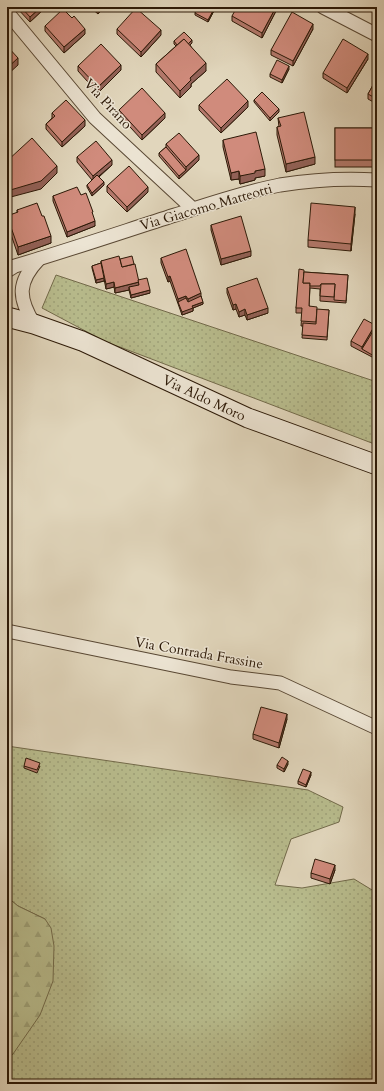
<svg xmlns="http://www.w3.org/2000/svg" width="384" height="1091" font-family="Cardo,serif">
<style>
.green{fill:url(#green-dots);stroke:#726a4a}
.forest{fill:url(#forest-firs);stroke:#726a4a}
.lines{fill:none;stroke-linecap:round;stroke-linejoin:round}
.street-casing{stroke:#594834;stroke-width:15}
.secondary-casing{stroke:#2c1907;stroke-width:21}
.street{stroke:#ece4d3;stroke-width:13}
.secondary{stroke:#ece4d3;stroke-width:19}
.wall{fill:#b3786b;stroke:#2c1907}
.shaded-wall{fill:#926157;stroke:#2c1907}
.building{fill:#d08b7c;stroke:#2c1907}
.labels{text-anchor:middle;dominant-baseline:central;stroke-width:3;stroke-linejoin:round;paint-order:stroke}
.street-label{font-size:14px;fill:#2c1907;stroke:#ece4d3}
</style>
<defs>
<pattern id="green-dots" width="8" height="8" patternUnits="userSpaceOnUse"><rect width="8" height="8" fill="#b8bc8d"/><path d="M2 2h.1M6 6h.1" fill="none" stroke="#9ea178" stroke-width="1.8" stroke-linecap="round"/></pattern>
<pattern id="forest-firs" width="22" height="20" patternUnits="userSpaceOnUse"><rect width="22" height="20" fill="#b8bc8d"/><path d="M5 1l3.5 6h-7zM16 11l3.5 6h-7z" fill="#9ea178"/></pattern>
</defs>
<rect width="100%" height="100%" fill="#e1d6bc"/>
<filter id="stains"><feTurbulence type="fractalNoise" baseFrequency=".005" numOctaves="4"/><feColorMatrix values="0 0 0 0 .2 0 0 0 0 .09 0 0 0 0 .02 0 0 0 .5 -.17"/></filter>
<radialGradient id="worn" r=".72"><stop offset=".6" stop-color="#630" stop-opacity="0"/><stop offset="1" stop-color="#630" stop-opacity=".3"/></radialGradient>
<!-- green -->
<g class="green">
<path d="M56,275L377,382V445L120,347L110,344L42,308Z"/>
<path d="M7,746L308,790L343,807L339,822L291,839L275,885L302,888L354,879L377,893V1084H7V1057L13,1054L45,919L18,906L7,897Z"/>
</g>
<!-- forest -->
<path class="forest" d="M7,897L18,906L45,919L51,928L54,946L53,981L40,1015L13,1054L7,1057Z"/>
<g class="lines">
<defs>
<g id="street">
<path d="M323,7L377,35"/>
<path d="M7,12L95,118L193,209"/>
<path d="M7,271L15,266C69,250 122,232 175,215C209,204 244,192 280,185C311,180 345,178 377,180"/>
<path d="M34,324C18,298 17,282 39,259"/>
<path d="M7,631L231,677L280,683L377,728"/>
</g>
<path id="secondary" d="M7,317L34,324L82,341L248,418L377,465"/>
</defs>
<!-- street casing -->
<use href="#street" class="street-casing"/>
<!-- secondary casing -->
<use href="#secondary" class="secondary-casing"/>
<!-- street -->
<use href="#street" class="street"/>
<!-- secondary -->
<use href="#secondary" class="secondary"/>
</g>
<!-- wall -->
<g class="wall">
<path d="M16,7H46L30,22Z"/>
<path d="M90,7H104L98,14Z"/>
<path d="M153,7H162L158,12Z"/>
<path d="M198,7H216L208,22L195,15V13Z"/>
<path d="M276,7V11L262,38L232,21V16Z"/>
<path d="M369,7H376L374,10Z"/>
<path d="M45,26L85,34L64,53L45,31Z"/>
<path d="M117,29L161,35L141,57L117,34Z"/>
<path d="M313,29L293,66L271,55V50Z"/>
<path d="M174,41L192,43L190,45L206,71L191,84V87L180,98L156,72V64L176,46L174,44Z"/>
<path d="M368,59L347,93L323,78V73Z"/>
<path d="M78,66L121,70L98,93L78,71Z"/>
<path d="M289,69L282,83L270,77V74Z"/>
<path d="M377,78V104L368,99V94Z"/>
<path d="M254,100L279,112L270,121L254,102Z"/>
<path d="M199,105L248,107L221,133L199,110Z"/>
<path d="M119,110L165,118L142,140L119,115Z"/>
<path d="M52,113L85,126L62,147L46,129V124L52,118Z"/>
<path d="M278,118L315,164L286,172L277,135V127H279Z"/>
<rect x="335" y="128" width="42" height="39"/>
<path d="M223,140L265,176L255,178V180L240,184L239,179L231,180L223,147Z"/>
<path d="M166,144L199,160L179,179L159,156V153L166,147Z"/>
<path d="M77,157L112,165L99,177L104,185L92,196L87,187V185L92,180L77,162Z"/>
<path d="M107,186L148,192L127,212L107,192Z"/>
<path d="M81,195L95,226L67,237L53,201V196Z"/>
<path d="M17,210L42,216L51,243L18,255L7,223V216L17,213Z"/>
<path d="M355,214L351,251L308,247V240Z"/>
<path d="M211,225L251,256L221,265L211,230Z"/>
<path d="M161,258L201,296L203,304L193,308V311L182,315L170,281L168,282L161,263Z"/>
<path d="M120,259L138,280L150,293L131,298L129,290L115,293L114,287L106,289L104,279V281L96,283L92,268V266L101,263V261Z"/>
<path d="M304,272L348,275L346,303L320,301V289L310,288L309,306L317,310H329L327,340L302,338L303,326H301L302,313H296V308Z"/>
<path d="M227,288L268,313L247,320L245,315L239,317L236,309L233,310L227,293Z"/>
<path d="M375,328L377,329V352L374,358L351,346V341Z"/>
<path d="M287,719L279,748L253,739V734Z"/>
<path d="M288,764L284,772L277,768V765Z"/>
<path d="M24,766H40L37,773L24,768Z"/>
<path d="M311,775L306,787L298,784V781Z"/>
<path d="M335,870L330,884L311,878V873Z"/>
</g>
<!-- shaded-wall -->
<g class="shaded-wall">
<path d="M41,7H46L30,22V17Z"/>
<path d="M98,7H104L98,14Z"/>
<path d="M159,7H162L158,12V9Z"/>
<path d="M215,7H216L208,22V20Z"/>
<path d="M276,7V11L262,38V33Z"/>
<path d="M313,24V29L293,66V61Z"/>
<path d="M85,29V34L64,53V47Z"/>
<path d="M161,30V35L141,57V52Z"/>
<path d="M192,40V43L186,49V46Z"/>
<path d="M368,54V59L347,93V88Z"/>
<path d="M18,58V65L7,75V68Z"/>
<path d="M206,63V71L191,84V87L180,98V91L190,78Z"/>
<path d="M121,65V70L98,93V87Z"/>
<path d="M289,66V69L282,83V80Z"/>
<path d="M248,101V107L221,133V128Z"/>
<path d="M279,109V112L270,121V118Z"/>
<path d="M165,113V118L142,140V135Z"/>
<path d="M85,120V126L62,147V142Z"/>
<path d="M10,127V135L7,138V130Z"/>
<path d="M199,155V160L179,179V176L186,170V167Z"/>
<path d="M315,157V164L286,172V164Z"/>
<path d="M112,160V165L93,181V176Z"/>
<path d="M57,166V173L41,189L7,198V191Z"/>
<path d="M265,169V176L255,178V180L240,184V176L255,171Z"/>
<path d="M239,171V179L231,180V173Z"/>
<path d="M104,182V185L92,196V193Z"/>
<path d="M148,187V192L127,212V207Z"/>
<path d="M355,207V214L351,251V244Z"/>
<path d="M95,221V226L67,237V232Z"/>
<path d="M51,236V243L18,255V247Z"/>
<path d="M251,251V256L221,265V259Z"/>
<path d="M170,276V281L168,282V277Z"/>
<path d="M104,278V281L96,283V280Z"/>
<path d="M114,282V287L106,289V284Z"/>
<path d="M139,282V287H129V290L115,293V288Z"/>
<path d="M150,290V293L131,298V295Z"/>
<path d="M201,293V298L188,304V299Z"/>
<path d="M186,296V301L178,302V299Z"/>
<path d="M203,302V304L193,308V311L182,315V312L192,306Z"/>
<path d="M236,304V309L233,310V305Z"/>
<path d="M268,308V313L247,320V315Z"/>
<path d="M245,309V315L239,317V312Z"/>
<path d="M375,325V330L362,349V347Z"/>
<path d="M377,349V352L374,358V356Z"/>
<path d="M287,714V719L279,748V743Z"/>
<path d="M288,761V764L284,772V769Z"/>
<path d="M311,772V775L306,787V785Z"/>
<path d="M335,865V870L330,884V879Z"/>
</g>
<!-- building -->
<g class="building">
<path d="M21,7H41L30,17Z"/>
<path d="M198,7H215L208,20L195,13Z"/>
<path d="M237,7H276L262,33L232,16Z"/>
<path d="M136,8L161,30L141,52L117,29Z"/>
<path d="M63,9L72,18L74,16L85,29L64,47L45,26Z"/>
<path d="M292,12L313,24L293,61L271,50Z"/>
<path d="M184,32L192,40L188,44L184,39L177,45L174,41Z"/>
<path d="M184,39L206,63L190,78L191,80L180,91L156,64Z"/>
<path d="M343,39L368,54L347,88L323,73Z"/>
<path d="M101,44L121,65L98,87L78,66Z"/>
<path d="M7,46L18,58L7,68Z"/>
<path d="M277,60L289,66L282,80L270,74Z"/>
<path d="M377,78V99L368,94Z"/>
<path d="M227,79L248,101L221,128L199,105Z"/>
<path d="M142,88L165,113L142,135L119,110Z"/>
<path d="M262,92L279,109L270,118L254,100Z"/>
<path d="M66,100L85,120L62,142L46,124L55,116L52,113Z"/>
<path d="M304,112L315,157L286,164L277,127L281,126L278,118Z"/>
<path d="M7,124L10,127L7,130Z"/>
<rect x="335" y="128" width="42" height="32"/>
<path d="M256,132L265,169L255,171V173L240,176L239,171L231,173L223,140Z"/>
<path d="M179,133L199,155L186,167L166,144Z"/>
<path d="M32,138L57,166L41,181L7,191V161Z"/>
<path d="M96,141L112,160L93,176L77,157Z"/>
<path d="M166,147L186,170L179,176L159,153Z"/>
<path d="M129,166L148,187L127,207L107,186Z"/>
<path d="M97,175L104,182L92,193L87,185Z"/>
<path d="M77,187L81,195L86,193L93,212H92L95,221L67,232L53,196Z"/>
<path d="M37,203L42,216H44L51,236L18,247L7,216L18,212L17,210Z"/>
<path d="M311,203L355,207L351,244L308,240Z"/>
<path d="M241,216L251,251L221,259L211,225Z"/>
<path d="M186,249L201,293L188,299L186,296L178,299L170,276L168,277L161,258Z"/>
<path d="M119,256L122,267L135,264L139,282L115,288L114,282L106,284L101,261Z"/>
<path d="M132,256L134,264L122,267L120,259Z"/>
<path d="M101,263L104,278L96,280L92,266Z"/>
<path d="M299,269L304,270L303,283H310L309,306L317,307L316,322L301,321L302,308H296Z"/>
<path d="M304,272L348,275L346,301L334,300L335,284H321L320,286H310V283H303Z"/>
<path d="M147,278L150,290L131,295L129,287L139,285L138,280Z"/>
<path d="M257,278L268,308L247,315L245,309L239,312L236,304L233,305L227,288Z"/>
<path d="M321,284H335L334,297L320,296Z"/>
<path d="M201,296L203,302L192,306L193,308L182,312L178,302L186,298L188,302Z"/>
<path d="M317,309L329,310L327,337L302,335L303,323L316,324Z"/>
<path d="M364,319L375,325L362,347L351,341Z"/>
<path d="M375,328L377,329V349L374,356L362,349Z"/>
<path d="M261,707L287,714L279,743L253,734Z"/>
<path d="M282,757L288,761L284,769L277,765Z"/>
<path d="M26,758L40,763L37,770L24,766Z"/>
<path d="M303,769L311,772L306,785L298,781Z"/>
<path d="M315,859L335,865L330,879L311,873Z"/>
</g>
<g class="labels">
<!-- street labels -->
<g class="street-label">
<text transform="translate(108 104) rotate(47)">Via Pirano</text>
<text transform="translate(206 207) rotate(-16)">Via Giacomo Matteotti</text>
<text transform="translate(204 398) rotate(25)">Via Aldo Moro</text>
<text transform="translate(199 653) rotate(10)">Via Contrada Frassine</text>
</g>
</g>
<!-- margin -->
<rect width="384" height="1091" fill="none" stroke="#e1d6bc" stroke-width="24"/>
<rect x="8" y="8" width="368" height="1075" fill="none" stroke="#2c1907" stroke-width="2"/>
<rect x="12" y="12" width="360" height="1067" fill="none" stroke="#2c1907"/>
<rect width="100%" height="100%" filter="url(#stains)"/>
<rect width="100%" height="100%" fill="url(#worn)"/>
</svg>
